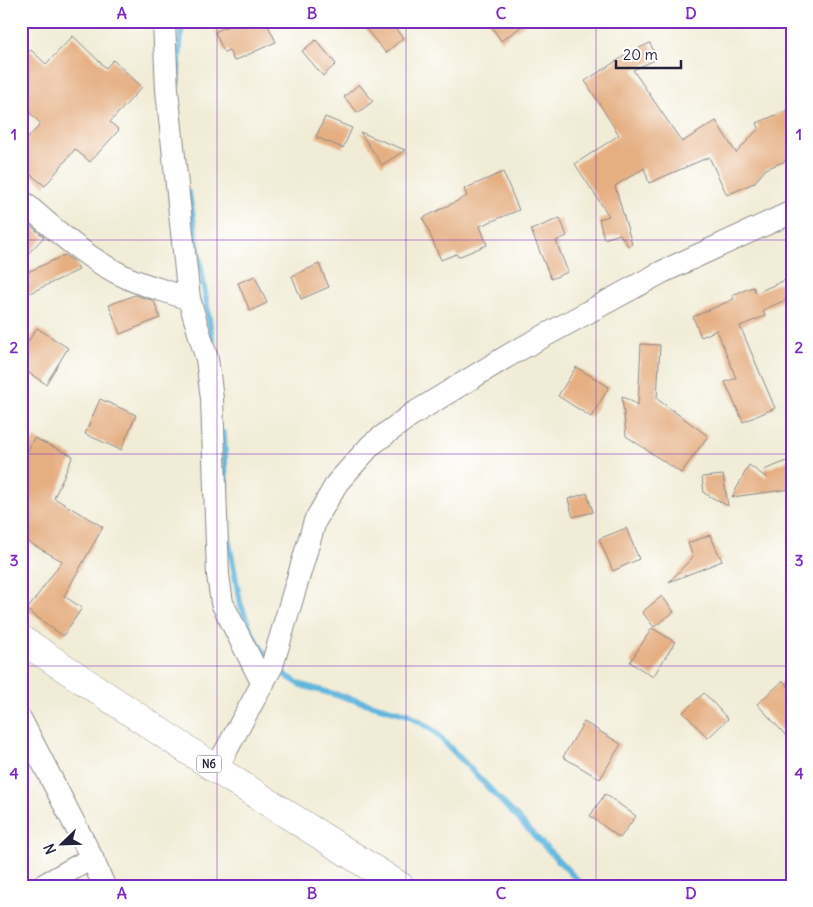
<svg xmlns="http://www.w3.org/2000/svg" width="813" height="907" font-family="Delius,sans-serif">
<style>
.lines{fill:none;stroke-linecap:round;stroke-linejoin:round}
.stream{stroke:#60b6dc;stroke-width:6}
.building{fill:#e5af82}
.minor-casing{stroke:#8a8788;stroke-width:24}
.major-casing{stroke:#8a8788;stroke-width:29}
.minor{stroke:#fff;stroke-width:22}
.major{stroke:#fff;stroke-width:28}
.grid{fill:none;stroke:#7b2cbf;stroke-width:1;stroke-opacity:0.55}
.labels{text-anchor:middle;dominant-baseline:central;stroke-width:4;stroke-linejoin:round;paint-order:stroke}
.shield{fill:#fff;stroke:#646476;stroke-width:1}
.shield-label{font-size:11px;font-weight:bold;fill:#22223b}
.neatline{fill:none;stroke:#7b2cbf;stroke-width:2}
.grid-label{font-size:16px;text-anchor:middle;font-weight:bold;fill:#7b2cbf}
</style>
<rect width="100%" height="100%" fill="#fff"/>
<filter id="ink" filterUnits="userSpaceOnUse"><feTurbulence type="fractalNoise" baseFrequency=".02" numOctaves="2"/><feDisplacementMap in="SourceGraphic" scale="10" xChannelSelector="R" yChannelSelector="G"/><feConvolveMatrix kernelMatrix="1 2 1 2 8 2 1 2 1" color-interpolation-filters="sRGB"/></filter>
<filter id="wash" filterUnits="userSpaceOnUse"><feTurbulence type="fractalNoise" baseFrequency=".0096" numOctaves="4" result="noise"/><feDisplacementMap in="SourceGraphic" scale="20" xChannelSelector="R" yChannelSelector="G"/><feGaussianBlur stdDeviation="1.12" result="paint"/><feColorMatrix in="noise" values="0 0 0 0 0 0 0 0 0 0 0 0 0 0 0 0 0 1.4 0 .05"/><feComposite in="paint" operator="in"/></filter>
<g filter="url(#wash)">
<rect width="100%" height="100%" fill="#f1ecd6"/>
<g class="lines">
<!-- stream -->
<g class="stream">
<path d="M177,84L182,21"/>
<path d="M189,193L213,344"/>
<path d="M224,433L226,496"/>
<path d="M227,531L240,603L252,633L268,660"/>
<path d="M274,668L301,685L409,715L434,731L583,886"/>
</g>
</g>
<g id="blocks">
<!-- building -->
<g class="building">
<path d="M238,21H266L276,42L234,61L229,50L224,52L215,32Z"/>
<path d="M359,21H389L403,38L386,53Z"/>
<path d="M488,21H529L501,41Z"/>
<path d="M73,36L106,68L113,60L142,87L110,122L119,130L90,162L75,149L45,186L21,167V145L41,124L21,104V60L31,50L46,64Z"/>
<path d="M316,40L336,64L323,76L302,51Z"/>
<path d="M650,43L657,59L633,70L682,142L716,121L736,153L759,128L757,123L792,108V158L766,169L754,183L727,195L709,157L649,183L644,168L615,186L632,244L628,246L620,234L604,239L599,219L609,216L575,164L619,135L585,81L629,53Z"/>
<path d="M359,84L373,101L358,113L344,97Z"/>
<path d="M325,117L352,128L343,148L316,137Z"/>
<path d="M360,132L405,150L382,165Z"/>
<path d="M503,172L519,210L480,226L487,245L458,257L456,254L441,260L423,218L467,196L464,189Z"/>
<path d="M560,218L567,236L556,241L568,272L551,279L531,230Z"/>
<path d="M25,221L44,237L21,261V225Z"/>
<path d="M65,255L75,262L79,270L21,297V275Z"/>
<path d="M319,264L329,287L301,299L292,276Z"/>
<path d="M255,276L267,303L250,311L238,283Z"/>
<path d="M792,277V297L763,310L765,316L740,326L775,408L743,422L725,382L736,378L717,330L701,337L693,317L734,299L732,295L753,287L756,293Z"/>
<path d="M135,295L154,301L160,318L120,334L109,305Z"/>
<path d="M37,328L68,348L46,384L21,368V352Z"/>
<path d="M641,344L660,345L657,399L708,436L681,473L626,436L622,396L638,405Z"/>
<path d="M576,367L609,387L591,417L558,396Z"/>
<path d="M100,399L136,415L121,450L85,434Z"/>
<path d="M34,438L73,456L54,498L103,527L64,596L82,608L63,636L27,610L62,561L21,538V465Z"/>
<path d="M792,459V489L732,497L749,465L767,478L764,470Z"/>
<path d="M723,475L728,506L704,493L702,477Z"/>
<path d="M587,493L593,512L573,517L568,499Z"/>
<path d="M626,528L639,559L613,571L599,539Z"/>
<path d="M710,535L722,561L669,582L693,557L688,543Z"/>
<path d="M662,596L674,612L654,627L642,612Z"/>
<path d="M652,628L675,642L653,677L630,662Z"/>
<path d="M783,681L792,690V742L757,704Z"/>
<path d="M704,693L728,719L708,738L683,712Z"/>
<path d="M584,722L621,744L600,779L563,757Z"/>
<path d="M605,794L636,816L620,838L590,816Z"/>
</g>
</g>
</g>
<g filter="url(#ink)">
<use href="#blocks" fill-opacity="0" stroke="#8a8788" stroke-width="1"/>
<g class="lines">
<defs>
<g id="minor">
<path d="M164,21L167,90L189,299L207,359L212,399L218,575L222,603L263,684"/>
<path d="M21,200C55,230 89,261 130,279C149,287 170,292 189,299"/>
<path d="M21,720L92,858L104,886"/>
<path d="M216,769L272,666L315,521L337,483L371,445L411,415L511,354L662,272L792,212"/>
<path d="M42,886L92,858"/>
</g>
<path id="major" d="M21,639L216,769L400,886"/>
</defs>
<!-- minor casing -->
<use href="#minor" class="minor-casing"/>
<!-- major casing -->
<use href="#major" class="major-casing"/>
<!-- minor -->
<use href="#minor" class="minor"/>
<!-- major -->
<use href="#major" class="major"/>
</g>
</g>
<!-- grid -->
<path class="grid" d="M217,21V886M406,21V886M596,21V886M21,240H792M21,454H792M21,666H792"/>
<g class="labels">
<!-- shield labels -->
<rect class="shield" x="196.5" y="755.5" width="25" height="17" rx="4"/>
<g class="shield-label">
<text x="209" y="764">N6</text>
</g>
</g>
<!-- margin -->
<rect width="813" height="907" fill="none" stroke="#fff" stroke-width="55"/>
<!-- north arrow -->
<g transform="translate(62 844) rotate(247)" stroke="#ffffff" stroke-width="4" paint-order="stroke">
<path d="M0-4L9 19L0 12L-9 19Z" fill="#22223b"/>
<text y="-8" font-size="14" font-weight="bold" text-anchor="middle" fill="#22223b">N</text>
</g>
<!-- scale -->
<path d="M616 60v8h65v-8" fill="none" stroke="#22223b" stroke-width="2.5"/>
<text x="623" y="60" font-size="15" fill="#22223b" stroke="#ffffff" stroke-width="4" paint-order="stroke">20 m</text>
<rect x="28" y="28" width="758" height="852" class="neatline"/>
<g class="grid-label">
<text x="122" y="19">A</text>
<text x="312" y="19">B</text>
<text x="501" y="19">C</text>
<text x="691" y="19">D</text>
<text x="14" y="140">1</text>
<text x="799" y="140">1</text>
<text x="14" y="353">2</text>
<text x="799" y="353">2</text>
<text x="14" y="566">3</text>
<text x="799" y="566">3</text>
<text x="14" y="779">4</text>
<text x="799" y="779">4</text>
<text x="122" y="899">A</text>
<text x="312" y="899">B</text>
<text x="501" y="899">C</text>
<text x="691" y="899">D</text>
</g>
</svg>
